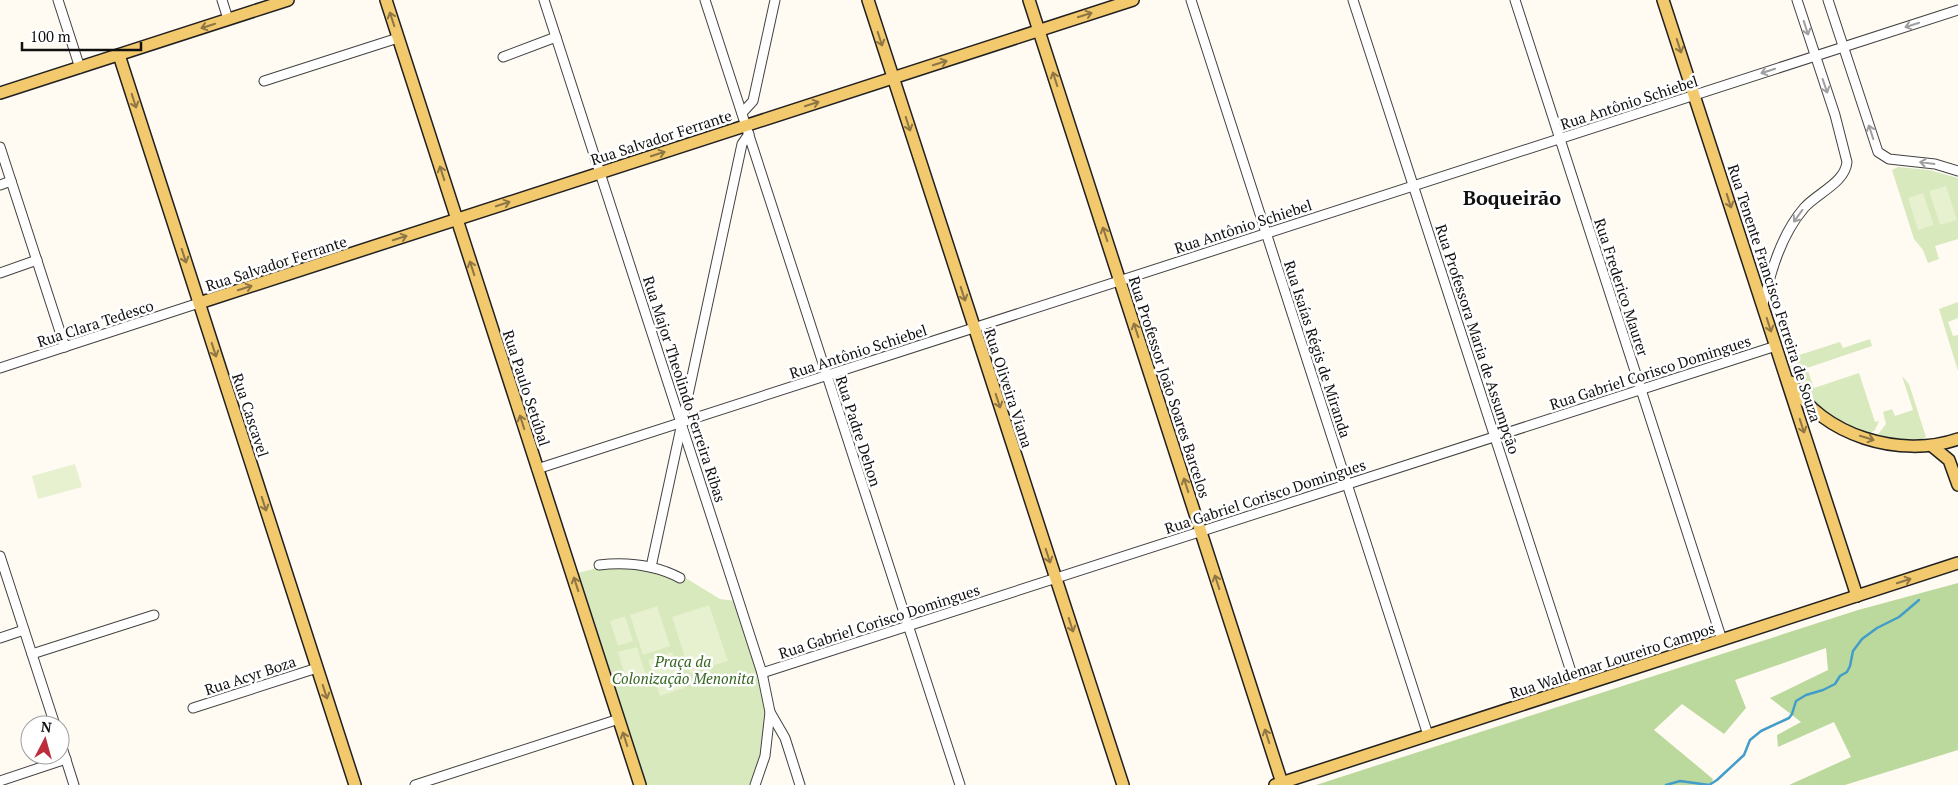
<svg xmlns="http://www.w3.org/2000/svg" width="1958" height="785" font-family="'PT Serif',serif">
<style>
.green{fill:#d7e9bd}
.forest{fill:#bcd99d}
.pitch{fill:#e7f0cf}
.lines{fill:none;stroke-linecap:round;stroke-linejoin:round}
.stream{stroke:#439dc9;stroke-width:2.5}
.minor-casing{stroke:#434343;stroke-width:11}
.major-casing{stroke:#212121;stroke-width:14}
.minor{stroke:#fff;stroke-width:9}
.major{stroke:#f3c96e;stroke-width:11}
.oneway{stroke:#8d7644}
.oneway2{stroke:#9f9f9f}
.labels{text-anchor:middle;dominant-baseline:central;stroke-width:5;stroke-linejoin:round;paint-order:stroke}
.street-label{font-size:15px;fill:#101010;stroke:#fff}
.park-label{font-size:15px;font-style:italic;fill:#356621;stroke:#fff}
.district-label{font-size:20px;font-weight:bold;fill:#101010;stroke:#fff}
</style>
<rect width="100%" height="100%" fill="#fffbf3"/>
<!-- green -->
<g class="green">
<path d="M1898,167L1929,170L1958,178V239L1935,246L1939,259L1928,263L1923,250L1914,239L1892,170Z"/>
<path d="M1958,302V318L1948,322L1953,336L1958,335V371L1939,309Z"/>
<path d="M1870,339L1872,346L1807,368L1814,388L1859,373L1875,422L1879,421L1875,430L1867,435C1854,429 1839,424 1828,416C1807,400 1788,376 1789,350L1793,349L1796,356L1840,342L1843,348Z"/>
<path d="M1902,376L1909,384L1926,437L1918,441L1875,438L1886,424L1883,412L1892,409L1895,416L1913,410Z"/>
<path d="M601,567L651,570L681,581L684,577L720,599L736,601L765,698C766,724 762,763 749,785H646L578,573Z"/>
</g>
<!-- forest -->
<path class="forest" d="M1958,583V750L1845,785H1789L1851,757L1834,722L1778,747L1777,735L1801,722L1770,698L1828,670L1826,648L1735,680L1746,708L1724,734L1682,704L1654,730L1713,779L1710,785H1316L1858,610Z"/>
<!-- pitch -->
<g class="pitch">
<path d="M1946,186L1957,220L1940,225L1929,191Z"/>
<path d="M1923,193L1934,225L1918,230L1908,198Z"/>
<path d="M75,464L82,487L38,499L32,476Z"/>
<path d="M709,605L728,661L690,673L672,617Z"/>
<path d="M657,606L670,646L643,655L630,615Z"/>
<path d="M625,616L633,641L618,646L610,621Z"/>
<path d="M637,647L647,679L628,685L618,652Z"/>
<path d="M672,652L684,688L660,696L648,660Z"/>
</g>
<g class="lines">
<!-- stream -->
<path class="stream" d="M1666,785L1680,781L1709,785L1717,780L1744,755L1750,740L1761,731L1789,718L1792,714L1796,701L1806,695L1823,690L1835,684L1840,676L1847,672L1850,666L1853,651L1862,639L1877,628L1899,617L1919,600"/>
<defs>
<g id="minor">
<path d="M58,0L80,68"/>
<path d="M222,0L228,19"/>
<path d="M544,0L762,673L770,712L785,738L800,785"/>
<path d="M705,0L960,785"/>
<path d="M1191,0L1428,735"/>
<path d="M1353,0L1576,687"/>
<path d="M1515,0L1722,640"/>
<path d="M1828,0L1878,152L1889,159L1935,164L1958,171"/>
<path d="M503,57L556,37"/>
<path d="M264,81L398,38"/>
<path d="M742,113L753,101L775,0"/>
<path d="M0,147L65,347"/>
<path d="M0,185L11,181"/>
<path d="M0,273L37,260"/>
<path d="M1763,304C1771,271 1781,235 1804,208C1817,193 1845,183 1847,162L1835,115L1797,0"/>
<path d="M0,368L199,303"/>
<path d="M537,469L1958,10"/>
<path d="M0,556L55,725"/>
<path d="M599,565C626,562 655,565 680,578"/>
<path d="M651,567L742,144L749,134"/>
<path d="M0,638L24,630"/>
<path d="M32,654L154,615"/>
<path d="M762,673L1776,346"/>
<path d="M193,708L317,668"/>
<path d="M60,741L74,785"/>
<path d="M0,781L66,759"/>
<path d="M415,785L619,719"/>
<path d="M755,785L765,756L770,712"/>
</g>
<g id="major">
<path d="M386,0L640,785"/>
<path d="M868,0L1123,785"/>
<path d="M1029,0L1282,783"/>
<path d="M1663,0L1857,596"/>
<path d="M119,55L355,785"/>
<path d="M0,93L288,0"/>
<path d="M199,303L1133,0"/>
<path d="M1791,382C1822,436 1901,459 1958,439"/>
<path d="M1932,446L1949,460L1958,485"/>
<path d="M1275,785L1958,563"/>
</g>
</defs>
<!-- minor casing -->
<use href="#minor" class="minor-casing"/>
<!-- major casing -->
<use href="#major" class="major-casing"/>
<!-- minor -->
<use href="#minor" class="minor"/>
<!-- major -->
<use href="#major" class="major"/>
</g>
<!-- one-way arrows -->
<defs><path id="oneway-shaft" d="M-6 0H5M1.5-3L5.5 0L1.5 3" fill="none" stroke-width="1.6" stroke-linecap="round" stroke-linejoin="round" transform="scale(1.25)"/></defs>
<g class="oneway">
<use href="#oneway-shaft" transform="translate(1085 15) rotate(-18)"/>
<use href="#oneway-shaft" transform="translate(392 19) rotate(-108)"/>
<use href="#oneway-shaft" transform="translate(208 26) rotate(162)"/>
<use href="#oneway-shaft" transform="translate(880 39) rotate(72)"/>
<use href="#oneway-shaft" transform="translate(1679 46) rotate(72)"/>
<use href="#oneway-shaft" transform="translate(940 63) rotate(-18)"/>
<use href="#oneway-shaft" transform="translate(1055 79) rotate(-108)"/>
<use href="#oneway-shaft" transform="translate(134 101) rotate(72)"/>
<use href="#oneway-shaft" transform="translate(812 104) rotate(-18)"/>
<use href="#oneway-shaft" transform="translate(908 124) rotate(72)"/>
<use href="#oneway-shaft" transform="translate(658 154) rotate(-18)"/>
<use href="#oneway-shaft" transform="translate(442 173) rotate(-108)"/>
<use href="#oneway-shaft" transform="translate(1729 201) rotate(72)"/>
<use href="#oneway-shaft" transform="translate(503 204) rotate(-18)"/>
<use href="#oneway-shaft" transform="translate(1105 234) rotate(-108)"/>
<use href="#oneway-shaft" transform="translate(400 238) rotate(-18)"/>
<use href="#oneway-shaft" transform="translate(184 256) rotate(72)"/>
<use href="#oneway-shaft" transform="translate(472 268) rotate(-108)"/>
<use href="#oneway-shaft" transform="translate(245 288) rotate(-18)"/>
<use href="#oneway-shaft" transform="translate(963 294) rotate(72)"/>
<use href="#oneway-shaft" transform="translate(1769 325) rotate(72)"/>
<use href="#oneway-shaft" transform="translate(1136 330) rotate(-108)"/>
<use href="#oneway-shaft" transform="translate(214 350) rotate(72)"/>
<use href="#oneway-shaft" transform="translate(998 401) rotate(72)"/>
<use href="#oneway-shaft" transform="translate(522 422) rotate(-108)"/>
<use href="#oneway-shaft" transform="translate(1802 426) rotate(72)"/>
<use href="#oneway-shaft" transform="translate(1867 438) rotate(17)"/>
<use href="#oneway-shaft" transform="translate(1186 485) rotate(-108)"/>
<use href="#oneway-shaft" transform="translate(264 504) rotate(72)"/>
<use href="#oneway-shaft" transform="translate(1048 556) rotate(72)"/>
<use href="#oneway-shaft" transform="translate(1904 581) rotate(-18)"/>
<use href="#oneway-shaft" transform="translate(1217 582) rotate(-108)"/>
<use href="#oneway-shaft" transform="translate(576 584) rotate(-108)"/>
<use href="#oneway-shaft" transform="translate(1071 625) rotate(72)"/>
<use href="#oneway-shaft" transform="translate(325 692) rotate(72)"/>
<use href="#oneway-shaft" transform="translate(1267 736) rotate(-108)"/>
<use href="#oneway-shaft" transform="translate(625 739) rotate(-108)"/>
</g>
<g class="oneway2">
<use href="#oneway-shaft" transform="translate(1912 25) rotate(162)"/>
<use href="#oneway-shaft" transform="translate(1806 28) rotate(72)"/>
<use href="#oneway-shaft" transform="translate(1768 71) rotate(162)"/>
<use href="#oneway-shaft" transform="translate(1825 86) rotate(71)"/>
<use href="#oneway-shaft" transform="translate(1871 132) rotate(-108)"/>
<use href="#oneway-shaft" transform="translate(1927 163) rotate(-172)"/>
<use href="#oneway-shaft" transform="translate(1798 216) rotate(126)"/>
</g>
<g class="labels">
<!-- street labels -->
<g class="street-label">
<text transform="translate(1629 102) rotate(-18)">Rua Antônio Schiebel</text>
<text transform="translate(661 137) rotate(-18)">Rua Salvador Ferrante</text>
<text transform="translate(1243 226) rotate(-18)">Rua Antônio Schiebel</text>
<text transform="translate(276 263) rotate(-18)">Rua Salvador Ferrante</text>
<text transform="translate(1622 287) rotate(72)">Rua Frederico Maurer</text>
<text transform="translate(1775 293) rotate(72)">Rua Tenente Francisco Ferreira de Souza</text>
<text transform="translate(95 323) rotate(-18)">Rua Clara Tedesco</text>
<text transform="translate(1478 339) rotate(72)">Rua Professora Maria de Assumpção</text>
<text transform="translate(1318 349) rotate(72)">Rua Isaías Régis de Miranda</text>
<text transform="translate(858 351) rotate(-18)">Rua Antônio Schiebel</text>
<text transform="translate(1650 372) rotate(-18)">Rua Gabriel Corisco Domingues</text>
<text transform="translate(1170 387) rotate(72)">Rua Professor João Soares Barcelos</text>
<text transform="translate(527 388) rotate(72)">Rua Paulo Setúbal</text>
<text transform="translate(1009 388) rotate(72)">Rua Oliveira Viana</text>
<text transform="translate(685 389) rotate(72)">Rua Major Theolindo Ferreira Ribas</text>
<text transform="translate(251 415) rotate(72)">Rua Cascavel</text>
<text transform="translate(859 431) rotate(72)">Rua Padre Dehon</text>
<text transform="translate(1265 496) rotate(-18)">Rua Gabriel Corisco Domingues</text>
<text transform="translate(879 621) rotate(-18)">Rua Gabriel Corisco Domingues</text>
<text transform="translate(1612 660) rotate(-18)">Rua Waldemar Loureiro Campos</text>
<text transform="translate(250 675) rotate(-18)">Rua Acyr Boza</text>
</g>
<!-- park labels -->
<g class="park-label">
<text x="683" y="661">Praça da<tspan x="683" dy="17">Colonização Menonita</tspan></text>
</g>
<!-- district labels -->
<g class="district-label">
<text x="1512" y="197">Boqueirão</text>
</g>
</g>
<!-- north arrow -->
<g transform="translate(45 740) rotate(6)"><circle r="24" fill="#ffffff" stroke="#9f9f9f"/>
<path d="M0-4L9 19L0 12L-9 19Z" fill="#bc2c3d"/>
<text y="-8" font-size="14" font-weight="bold" text-anchor="middle" fill="#101010">N</text>
</g>
<!-- scale -->
<path d="M22 42v8h119v-8" fill="none" stroke="#101010" stroke-width="2.5"/>
<text x="30" y="42" font-size="15" fill="#101010" stroke="#ffffff" stroke-width="4" paint-order="stroke">100 m</text>
</svg>
